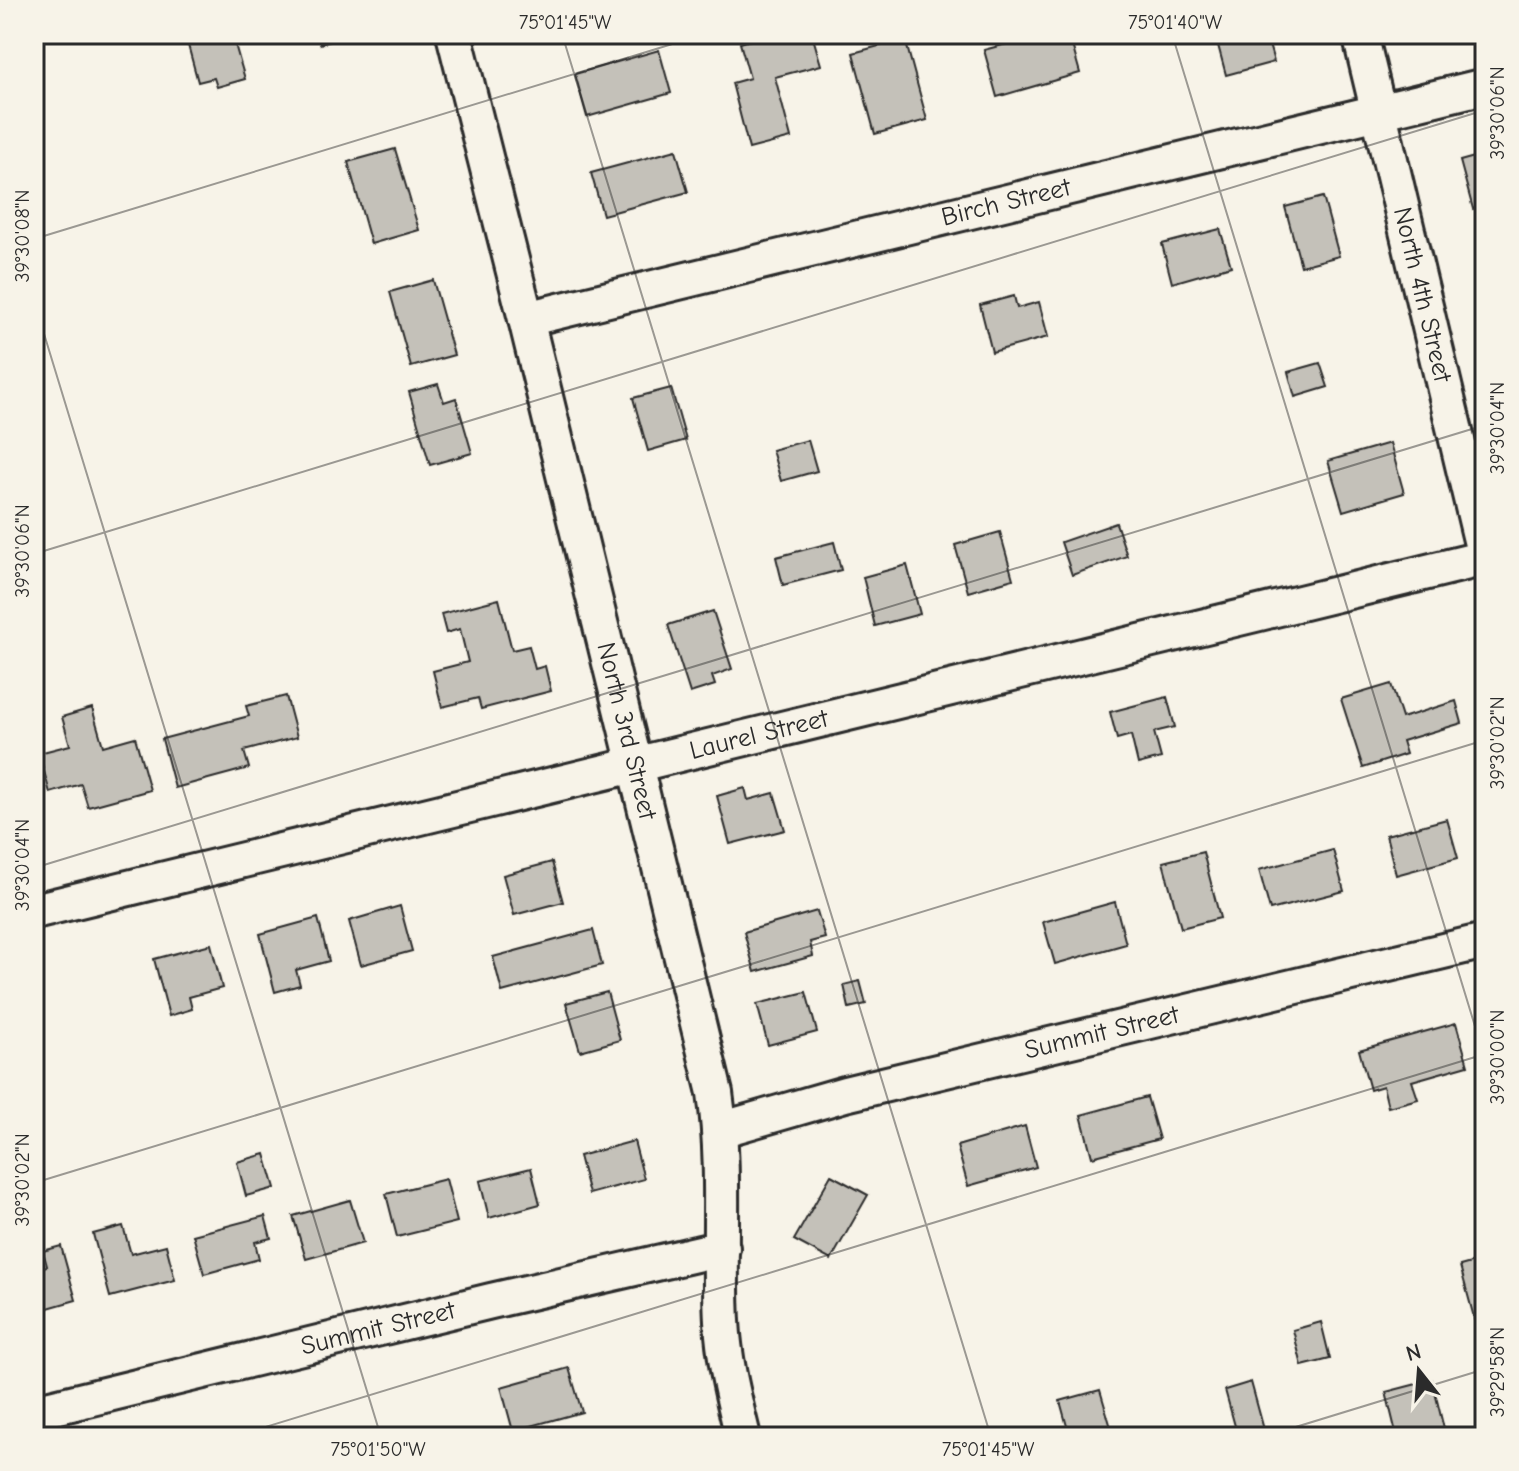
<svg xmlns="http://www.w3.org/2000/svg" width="1519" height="1471" font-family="'Comic Neue',sans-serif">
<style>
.building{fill:#c4c1b9;stroke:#2b2b2b;stroke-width:2}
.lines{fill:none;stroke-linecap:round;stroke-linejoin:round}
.street-casing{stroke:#2b2b2b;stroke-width:40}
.street{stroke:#f7f3e8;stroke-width:34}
.ticks{fill:none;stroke:#2b2b2b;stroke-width:2;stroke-opacity:0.45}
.labels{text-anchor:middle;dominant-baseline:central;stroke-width:7;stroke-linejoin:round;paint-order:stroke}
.street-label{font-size:26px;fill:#2b2b2b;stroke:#f7f3e8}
.neatline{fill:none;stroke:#2b2b2b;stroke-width:3}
.ticks-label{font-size:20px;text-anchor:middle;fill:#2b2b2b}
</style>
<rect width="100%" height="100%" fill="#f7f3e8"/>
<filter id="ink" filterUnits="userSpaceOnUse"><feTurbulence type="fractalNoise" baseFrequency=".0125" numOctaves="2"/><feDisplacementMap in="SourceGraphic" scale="16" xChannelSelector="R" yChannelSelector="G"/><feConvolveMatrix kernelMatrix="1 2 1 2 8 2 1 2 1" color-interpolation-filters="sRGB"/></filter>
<g filter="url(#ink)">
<!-- building -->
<g class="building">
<path d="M185,34H232L245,79L217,87L214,78L198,82Z"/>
<path d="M317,34H336L338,39L320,44Z"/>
<path d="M772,34H812L821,65L775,77L791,138L749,149L732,83L750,78L740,43Z"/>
<path d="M1043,34H1069L1080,73L997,97L984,50Z"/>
<path d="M1215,34H1266L1274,62L1226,75Z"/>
<path d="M905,39L927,120L875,134L853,53Z"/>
<path d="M659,50L671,93L587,117L575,74Z"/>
<path d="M395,149L419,230L371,244L348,162Z"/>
<path d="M676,150L688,192L603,215L591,173Z"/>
<path d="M1485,154V206L1473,209L1460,161Z"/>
<path d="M1323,197L1339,256L1301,266L1285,207Z"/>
<path d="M1220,229L1231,266L1172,283L1162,244Z"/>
<path d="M433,280L454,355L411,367L390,292Z"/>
<path d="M1014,296L1017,308L1039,302L1048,337L992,352L980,305Z"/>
<path d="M1320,363L1328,387L1295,397L1288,372Z"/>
<path d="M438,384L444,402L456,398L472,453L430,465L409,392Z"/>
<path d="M671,388L686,440L648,451L633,398Z"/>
<path d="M808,440L817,471L781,481L772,450Z"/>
<path d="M1390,443L1404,493L1343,511L1328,461Z"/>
<path d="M1116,523L1127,556L1072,575L1061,542Z"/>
<path d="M1000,532L1013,579L968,592L955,545Z"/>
<path d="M834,542L841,570L783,585L776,557Z"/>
<path d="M907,565L920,614L875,626L863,577Z"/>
<path d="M499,599L512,650L529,646L535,669L545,666L551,691L481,709L478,698L442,707L433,671L468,662L460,629L446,633L441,614Z"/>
<path d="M713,611L732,669L712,676L715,685L690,693L668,625Z"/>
<path d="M1391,684L1402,718L1456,701L1462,723L1402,741L1406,754L1363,768L1341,699Z"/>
<path d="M286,696L297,737L244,751L249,768L175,788L162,739L249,716L246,706Z"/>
<path d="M1167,697L1175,727L1154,732L1161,758L1138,764L1131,735L1117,739L1110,712Z"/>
<path d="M92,708L103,746L135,737L150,790L88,807L81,784L50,793L39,753L70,745L62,717Z"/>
<path d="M745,788L748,800L774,793L785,830L730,844L717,796Z"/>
<path d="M1447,819L1458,858L1396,875L1386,835Z"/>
<path d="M1333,850L1344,891L1270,910L1259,870Z"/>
<path d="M1203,852L1220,918L1181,928L1163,862Z"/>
<path d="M552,862L563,902L514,915L503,875Z"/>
<path d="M1115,902L1126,944L1055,964L1043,922Z"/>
<path d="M400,906L412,951L361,965L349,921Z"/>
<path d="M817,911L825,938L810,942L813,956L755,972L744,932Z"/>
<path d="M318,918L329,961L296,970L300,985L275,992L260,934Z"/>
<path d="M593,930L602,965L502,992L493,957Z"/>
<path d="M211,944L222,988L189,997L192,1009L169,1016L154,959Z"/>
<path d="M860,981L866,1004L849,1008L844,985Z"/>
<path d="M607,992L620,1040L580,1051L566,1003Z"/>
<path d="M806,992L817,1032L768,1045L757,1004Z"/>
<path d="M1456,1023L1468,1065L1412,1081L1418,1099L1388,1107L1383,1086L1370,1090L1359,1050Z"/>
<path d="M1147,1097L1159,1139L1092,1157L1081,1115Z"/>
<path d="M1025,1126L1036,1167L968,1186L957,1146Z"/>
<path d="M634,1141L644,1179L589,1194L579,1156Z"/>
<path d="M265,1154L275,1188L246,1196L237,1162Z"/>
<path d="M531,1168L540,1204L489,1218L480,1181Z"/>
<path d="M831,1175L868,1195L831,1260L794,1240Z"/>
<path d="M446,1179L457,1222L397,1237L386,1194Z"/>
<path d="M350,1200L363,1243L306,1259L293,1216Z"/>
<path d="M265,1216L271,1238L255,1242L259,1259L204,1274L193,1235Z"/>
<path d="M123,1226L131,1254L166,1245L175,1280L110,1297L93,1234Z"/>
<path d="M61,1246L76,1300L34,1312V1269L47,1266L43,1251Z"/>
<path d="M1485,1259V1358L1460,1266Z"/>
<path d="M1321,1322L1330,1359L1302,1366L1293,1330Z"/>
<path d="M569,1368L582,1412L513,1431L501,1387Z"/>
<path d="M1432,1380L1446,1437H1397L1386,1392Z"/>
<path d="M1251,1382L1266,1437H1238L1225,1390Z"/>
<path d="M1100,1390L1112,1431L1091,1437H1070L1060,1401Z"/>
<path d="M289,1430L291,1437H262Z"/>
</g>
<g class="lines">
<defs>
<g id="street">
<path id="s1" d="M454,34L526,319L715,1093C726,1169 718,1245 722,1321C724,1361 734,1399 743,1437"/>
<path id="s2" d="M1360,34L1485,557"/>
<path id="s3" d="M526,319L1485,86"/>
<path id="s4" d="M34,911L1485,558"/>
<path id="s5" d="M720,1130L845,1094L1485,941"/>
<path id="s6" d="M34,1412L491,1301L722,1248"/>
</g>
</defs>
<!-- street casing -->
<use href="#street" class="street-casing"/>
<!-- street -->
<use href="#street" class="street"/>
</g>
</g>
<!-- ticks -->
<path class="ticks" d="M562,34L991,1437M1172,34L1485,1059M34,239L705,34M34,301L381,1437M34,554L1485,110M34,868L1485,425M34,1183L1485,740M233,1437L1485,1054M1263,1437L1485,1369"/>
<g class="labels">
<!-- street labels -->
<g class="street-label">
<text stroke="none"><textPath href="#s3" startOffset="494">Birch Street</textPath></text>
<text stroke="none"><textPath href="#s2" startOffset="268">North 4th Street</textPath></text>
<text stroke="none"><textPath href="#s1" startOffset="718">North 3rd Street</textPath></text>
<text stroke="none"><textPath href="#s4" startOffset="746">Laurel Street</textPath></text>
<text stroke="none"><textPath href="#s5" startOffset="394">Summit Street</textPath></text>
<text stroke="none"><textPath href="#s6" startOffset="354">Summit Street</textPath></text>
</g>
</g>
<!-- margin -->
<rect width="1519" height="1471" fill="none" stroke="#f7f3e8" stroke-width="88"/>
<!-- north arrow -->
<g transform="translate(1419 1371) rotate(343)" stroke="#f7f3e8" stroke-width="6" paint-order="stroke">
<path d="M0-6L14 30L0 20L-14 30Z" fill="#2b2b2b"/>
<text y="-12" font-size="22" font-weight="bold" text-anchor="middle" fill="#2b2b2b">N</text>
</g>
<rect x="44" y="44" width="1431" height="1383" class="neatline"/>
<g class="ticks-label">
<text x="565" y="29">75°01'45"W</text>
<text x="1175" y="29">75°01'40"W</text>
<text transform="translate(1497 113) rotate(-90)" y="7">39°30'06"N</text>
<text transform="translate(22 236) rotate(-90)" y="7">39°30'08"N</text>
<text transform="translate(1497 428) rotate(-90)" y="7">39°30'04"N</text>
<text transform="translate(22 551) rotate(-90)" y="7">39°30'06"N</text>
<text transform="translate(1497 743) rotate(-90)" y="7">39°30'02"N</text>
<text transform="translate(22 865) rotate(-90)" y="7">39°30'04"N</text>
<text transform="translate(1497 1057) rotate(-90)" y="7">39°30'00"N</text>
<text transform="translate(22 1180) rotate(-90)" y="7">39°30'02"N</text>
<text transform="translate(1497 1372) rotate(-90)" y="7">39°29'58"N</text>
<text x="378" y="1456">75°01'50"W</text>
<text x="988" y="1456">75°01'45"W</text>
</g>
</svg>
